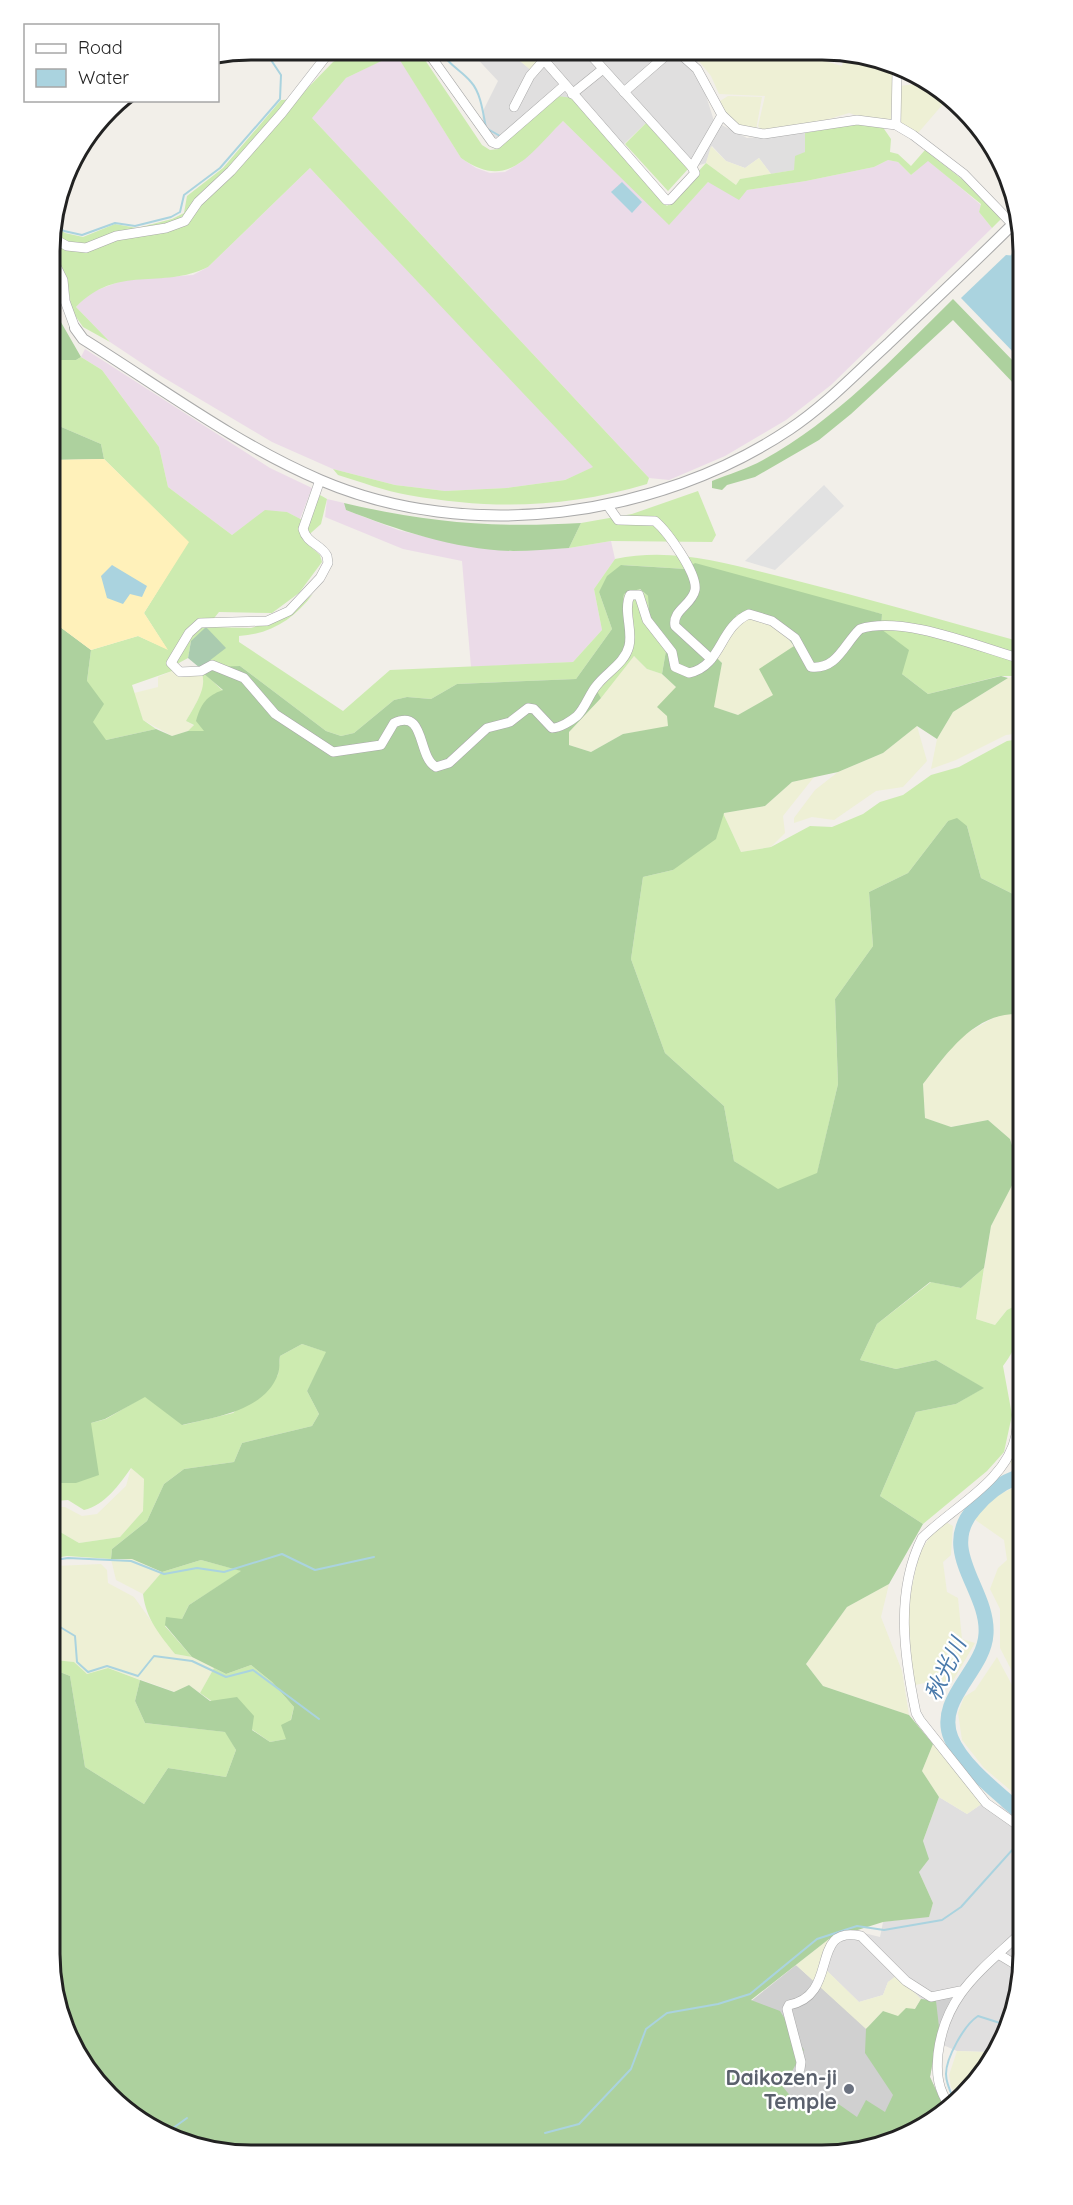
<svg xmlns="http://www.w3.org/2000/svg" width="1073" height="2205" font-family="Quicksand,'Noto Sans JP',sans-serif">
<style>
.residential{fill:#e0dfdf}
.industrial{fill:#ebdbe8}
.religious{fill:#d0d0d0}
.farmland{fill:#eef0d5}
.grass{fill:#cdebb0}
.forest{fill:#add19e;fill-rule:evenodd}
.sand{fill:#fff1ba}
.cemetery{fill:#aacbaf}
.parking{fill:#e2e2e2}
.water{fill:#aad3df}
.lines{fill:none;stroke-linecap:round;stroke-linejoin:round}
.stream{stroke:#aad3df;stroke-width:2}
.river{stroke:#aad3df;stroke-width:15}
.minor-casing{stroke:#a9a9a9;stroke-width:10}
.tertiary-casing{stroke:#a9a9a9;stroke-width:12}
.minor{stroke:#fff;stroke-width:9}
.tertiary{stroke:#fff;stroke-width:10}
.worship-dot{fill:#6b7280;stroke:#fff;stroke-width:2}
.labels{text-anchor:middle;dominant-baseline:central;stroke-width:4.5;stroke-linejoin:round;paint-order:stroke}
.worship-label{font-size:21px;font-weight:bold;fill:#5b616d;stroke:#fff;text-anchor:end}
.water-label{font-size:22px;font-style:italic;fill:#4a7aab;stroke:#fff}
.rim{fill:none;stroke:#222;stroke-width:3}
</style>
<rect width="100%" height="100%" fill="#f2efe9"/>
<!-- residential -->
<g class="residential">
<path d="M470,51H508L532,71L545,51L701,52L694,72L702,83L714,121L747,138L805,133V152L794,170L771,174L759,158L745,168L726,161L712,146L706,163L688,169L646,123L624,144L616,148L557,96L498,149L482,126L483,111L498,81Z"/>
<path d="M939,1797L967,1814L983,1803L1022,1810L1023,1968L1008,2031L1003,2040L997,2039L988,2052L957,2051L936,2042L939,2027L953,2002L921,1999L897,1976L888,1982L883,1995L859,2002L819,1963L829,1939L856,1931L880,1937L883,1922L929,1916L933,1903L919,1872L923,1841Z"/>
</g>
<!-- industrial -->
<g class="industrial">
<path d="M396,53L461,158L476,168L490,173L505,172L521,162L563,121L669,224L708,182L747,190L806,181L874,167L888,160L898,162L911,175L928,160L981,205L979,212L992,228L831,385L786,420L725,456L669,480L649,478L311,117L346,78Z"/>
<path d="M310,168L594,467L565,480L507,488L445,491L395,485L333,469L272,442L161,376L110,342L76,307L89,293L124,280L193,275L208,267Z"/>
<path d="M85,349L270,468L312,488L300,519L287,512L265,511L232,535L168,487L159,447L102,370L81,357Z"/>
<path d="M327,499L344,503L346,510L398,530L456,544L511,551L569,548L611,541L615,559L594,589L602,630L573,662L471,667L462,561L403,549L325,517Z"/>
</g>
<!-- religious -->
<path class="religious" d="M796,1965L866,2028L915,2009L921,1999L936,2001L950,1996L953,2001L939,2027L930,2077L942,2103L916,2130L875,2149L635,2094Z"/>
<!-- farmland -->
<g class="farmland">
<path d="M508,51H545L532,71Z"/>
<path d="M701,52L797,53L810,61L815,58L842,66L845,55L894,72L893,117L891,120L858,116L849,113L809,125L761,130L758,126L765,96L719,94L711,76L699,61Z"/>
<path d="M917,84L925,87L943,104L918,133L899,123V86Z"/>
<path d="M728,96L762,97L756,130L741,126L726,115L720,101Z"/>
<path d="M711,146L726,161L745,168L759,158L771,174L740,179L736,185L706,163Z"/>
<path d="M749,611L773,619L794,647L774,695L738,715L713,707L722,663L712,653L737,615Z"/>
<path d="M634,656L647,669L662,674L676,687L668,716V727L623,734L591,752L569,745V732Z"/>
<path d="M172,671L186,677L203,673V691L186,721L194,726L188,731L172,736L143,720L134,693L158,687V677Z"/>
<path d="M1018,676L1019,733L1006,735L956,760L931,769L937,739L953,712L1008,678Z"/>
<path d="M917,726L927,761L903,787L876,791L834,820L812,817L794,823V818L815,790L838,772L883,753Z"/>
<path d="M814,777L783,816L785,833L771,847L741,852L723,813L765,806L792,782Z"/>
<path d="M1002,1013L1020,1014V1164L1010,1139L988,1120L950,1127L925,1118L923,1084L960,1037Z"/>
<path d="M1020,1170L1021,1303L1007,1310L995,1325L976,1319L991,1226Z"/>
<path d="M1021,1432V1470L1015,1471L1010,1462L1018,1451Z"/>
<path d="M131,1468L144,1479L143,1511L120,1537L79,1543L55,1529V1507H65L82,1516L97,1514L126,1486Z"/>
<path d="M1021,1484L1022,1683H1018L1000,1648V1609L990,1589L998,1568L1007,1560L1004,1540L974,1519L994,1497Z"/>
<path d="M944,1521L953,1526L951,1555L943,1562L947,1592L958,1598L962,1639L975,1643L951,1684L929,1682L915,1685L907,1646L910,1596L919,1554L931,1535Z"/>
<path d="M111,1559H132L162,1572L143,1594L116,1580Z"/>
<path d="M101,1564L107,1570L108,1583L134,1597L175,1654L192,1657L214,1668L200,1693L189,1685L175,1692L108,1668L87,1674L74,1662L55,1660V1566Z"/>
<path d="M889,1584L881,1617L902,1671L909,1715L823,1686L806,1664L847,1607Z"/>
<path d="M997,1657L1012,1685L1022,1692V1800L984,1768L962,1740L958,1713L964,1697L975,1690Z"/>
<path d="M933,1744L983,1803L967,1814L939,1797L922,1771Z"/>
<path d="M829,1939L819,1963L859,2002L883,1995L888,1982L897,1975L921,1999L915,2009L898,2017L883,2011L866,2029L796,1965Z"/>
<path d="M997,2039L1003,2040L982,2077L959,2099L951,2087L949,2075L957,2051L987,2052Z"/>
</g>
<!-- grass -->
<g class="grass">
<path d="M354,50L419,51L482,145L490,150L498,149L557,96L573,98L667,206L706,163L736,185L740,179L794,170L795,156L805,152V133L854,124L882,126L891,139L890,152L898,154L911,166L925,150L972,187L1002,218L992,228L979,212L981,204L928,161L911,175L898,162L888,160L874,167L806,181L747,190L739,200L708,182L669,225L563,121C530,153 509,192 461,158L396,54L346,78L312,118L649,478L647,484C566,508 492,510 408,495C385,491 361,482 338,475L333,469L395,485L445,491L507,488L565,480L593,467L310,168L208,267C162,290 117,264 76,307L110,342L83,327L72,311L66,277L51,250V224L65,233L83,237L115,224L137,228L172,219L184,213L187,196L223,168L281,100L297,99L333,62Z"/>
<path d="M646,123L688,169L668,191L625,144Z"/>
<path d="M81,357L102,370L159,447L168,487L232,535L265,510L287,512L308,523L320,495L327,499L321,524L303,540L320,555L322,562L299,593L272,613L219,612L207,627L251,628L288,616L313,594C294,619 271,634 239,636V642L343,711L390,670L573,662L602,630L594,589L615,559C675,546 732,565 790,579C866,598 942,620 1018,641V676H1000L928,694L902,674L881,628L882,614L686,569L622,565L599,592L612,629L576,679L457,684L431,699L407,697L394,700L354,733L341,736L326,731L240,666L204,673L223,691L204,731H188L194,725L186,721C209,682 207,683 191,641L188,658L177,664L172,671L132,685L143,720L156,729L106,740L73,799L92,722L87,681L91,650L138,636L167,649L144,613L188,542L104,459L101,444L52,423V366L55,360H76Z"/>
<path d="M698,491L716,535L712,542L611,541L569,548L581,523L632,514Z"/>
<path d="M639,589L648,596L649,617L668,639L662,674L647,669L634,656L601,698L594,687L628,635L622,603L624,594Z"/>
<path d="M1019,739V897L981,878L967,826L948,821L908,873L869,892L873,946L835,999L838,1084L817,1174L778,1190L734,1161L724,1106L665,1053L631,959L643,877L673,870L723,813L741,852L771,847L810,826L832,827L863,814L880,802L903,795L931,775L959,767L1007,741Z"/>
<path d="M984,1268L976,1319L995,1325L1007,1310L1021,1303C1021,1331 1020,1343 1003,1366L1012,1415L1004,1452L987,1471L923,1524L880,1496L916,1412L956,1404L983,1388L936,1360L896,1369L860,1360L877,1324L931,1282L961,1288Z"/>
<path d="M302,1344L327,1352L307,1391L319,1414L312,1426L242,1443L234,1462L184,1469L164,1484L147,1521L112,1549L111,1559L67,1556L55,1558V1529L79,1543L120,1537L143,1511L144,1479L131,1468C119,1485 105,1505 84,1510L68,1500L55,1501V1483H76L91,1423L106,1419L145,1396L183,1425L233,1413L278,1375L280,1356Z"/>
<path d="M201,1560L242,1571L189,1605L182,1619L165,1626L192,1657L175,1654C160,1635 146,1619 143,1594L162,1572Z"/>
<path d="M55,1660L74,1662L87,1674L108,1668L140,1680L135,1701L145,1723L226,1732L236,1750L226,1777L168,1768L144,1804L85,1767L70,1676L55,1670Z"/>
<path d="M251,1665L272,1682L294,1707L286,1739L270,1742L200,1693L214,1668L226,1674Z"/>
<path d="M942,2103L947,2109L934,2122L916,2130Z"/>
</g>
<!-- forest -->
<g class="forest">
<path d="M51,274L58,317L81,357L76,360H55L52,366Z"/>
<path d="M953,299L1017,365V387L953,320L851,414L819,440L755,477L727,485L722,490L712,488V481C729,474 747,469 763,460C836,420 894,357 953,299Z"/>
<path d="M52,423L101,444L104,459L52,460Z"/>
<path d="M344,503C429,523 494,528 581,523L569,548C550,549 531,551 513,551C456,550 398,530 346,510Z"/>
<path d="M695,563L882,614L881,629L909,650L902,674L928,694L1001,676L1008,678L953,712L937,739L917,726L883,753L838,772L792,782L765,806L724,813L716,839L673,870L643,877L631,959L665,1053L724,1106L734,1161L778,1189L817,1173L838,1084L835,999L873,946L869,892L908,873L948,821L957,818L967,826L981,878L1019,897L1020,1014C975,1012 948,1052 923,1084L925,1118L951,1127L988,1120L1010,1139L1020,1170L991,1226L984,1268L961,1288L930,1282L877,1324L860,1360L896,1369L936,1360L984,1388L956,1404L916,1412L880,1496L923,1524L889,1584L847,1607L806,1664L823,1686L909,1715L933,1744L922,1771L939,1797L923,1841L929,1859L919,1872L933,1903L929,1917L883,1922L829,1939L751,2000L780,2011L804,2050L783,2087L802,2110L827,2096L857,2117L866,2100L885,2112L893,2095L865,2053L866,2029L883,2011L898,2016L906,2008L915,2009L921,1999L936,2001L939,2027L930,2077L942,2103L916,2130L875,2149L212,2152L118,2105L83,2066L56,2007L55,1670L70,1676L85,1767L144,1804L168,1768L226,1777L236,1750L225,1732L145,1723L135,1701L140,1680L174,1692L189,1685L210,1701L237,1697L254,1716L252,1730L270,1742L286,1739L281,1725L291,1720L294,1707L272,1682L251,1665L226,1674L192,1657L165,1625L166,1617L182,1619L189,1605L241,1571L201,1560L162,1572L132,1559H111L112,1549L147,1521L164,1484L184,1469L234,1462L242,1443L312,1426L319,1414L307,1391L326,1352L302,1344L280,1356C279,1361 280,1369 278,1374C265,1411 215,1417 182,1425L145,1397L105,1419L91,1423L99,1475L76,1483H55L52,621L91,650L87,681L104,704L93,722L106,740L156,729L172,736L188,731H204L196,721C201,704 206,696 223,690L203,673L214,667L240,666L326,731L341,736L354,733L394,700L407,697L431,699L457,684L576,679L612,629L599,592L607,576L621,565L686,569ZM640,589L648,596L649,617L668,639L662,674L676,687L657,707L667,716L668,726L623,734L591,752L569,745V732L601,698L594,686C606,672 630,652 627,631C625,618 621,607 624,594ZM749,611L773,619L794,646L759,669L773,695L738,715L714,707L722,663L712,653L737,615Z"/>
</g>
<!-- sand -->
<path class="sand" d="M104,459L189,542L144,613L168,650L138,636L91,650L52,621V460Z"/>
<!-- cemetery -->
<path class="cemetery" d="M206,627L226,648L200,668L188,658L191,641Z"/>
<!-- parking -->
<path class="parking" d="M824,485L844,506L775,570L745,561Z"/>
<!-- water -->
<g class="water">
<path d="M622,182L642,202L632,213L611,192Z"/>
<path d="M1006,255L1017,256V356L961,298Z"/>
<path d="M112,565L147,586L142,597L130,594L123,604L107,598L101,576Z"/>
</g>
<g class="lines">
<!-- stream -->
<g class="stream">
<path d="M441,51C448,65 461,70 471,82C481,93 483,113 486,128L500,136"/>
<path d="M52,223L64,231L82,235L115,223L135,226L171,217L180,212L184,195L220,168L280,99L281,75L269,57V50"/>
<path d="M1011,258L1017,244"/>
<path d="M55,1560L68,1558L131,1561L164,1574L197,1568L224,1572L282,1554L315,1570L374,1557"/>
<path d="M55,1624L75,1636L77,1662L88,1672L107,1666L138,1676L154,1656L192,1661L226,1677L253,1670L319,1719"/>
<path d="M955,2102C951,2093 946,2084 946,2074C946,2058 964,2025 978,2016L1000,2023L1013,2010"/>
<path d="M169,2131L187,2118"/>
<path d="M545,2133L579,2124L631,2069L646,2029L667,2013L718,2004L750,1994L817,1939L857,1926L884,1930L942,1920L961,1907L1023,1838"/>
</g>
<!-- river -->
<g class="river">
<path d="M953,99L967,113"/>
<path d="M1021,1476C1001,1482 987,1493 974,1509C937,1551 989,1590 986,1634C984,1671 935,1699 951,1738C962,1766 1000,1794 1022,1814"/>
</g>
<defs>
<g id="minor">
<path d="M427,51L492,142L497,144L565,85"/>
<path d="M550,51L544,60L666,200H670L695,173L692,167L588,52"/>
<path d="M678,52L697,69L722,115L737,129L764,134L857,120L896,125L913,135L964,174L1017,229"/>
<path d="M624,92L670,52"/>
<path d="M572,94L603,69"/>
<path d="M514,107L530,76L544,60"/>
<path d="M896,125L897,71"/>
<path d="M692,167L722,115"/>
<path d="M51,237L67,246L86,248L116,236L166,228L185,221L198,202L231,171L282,113L331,50"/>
<path d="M51,256L63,280L65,301L75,328"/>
<path d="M320,480L303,529C307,544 321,544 327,556L328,563L320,578L289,611L267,621L200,623L189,633L171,663L180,672L201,671L212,665L244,678L275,714L333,752L381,745L394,723C426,708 417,757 436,767L449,763L487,728L510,722L528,708L534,709L552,728C560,728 571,721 577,716C586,707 589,694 597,685C607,672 625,663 629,646C633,629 623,611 630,595H639L647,620L672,652L675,667L689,673C722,666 719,627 749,614L772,621L795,638L811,667C837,670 844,644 860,629C902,615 976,646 1018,658"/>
<path d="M608,506L618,520L655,521C667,531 698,574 695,590C692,605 672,610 675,626L711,659"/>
<path d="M1021,1366C1017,1389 1020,1412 1016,1435C1007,1481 953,1507 922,1538C895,1592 904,1656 916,1713L920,1720L986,1803L1023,1829"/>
<path d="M998,1954L1023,1969"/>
<path d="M800,2069L801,2062L787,2009L789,2005C841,1995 808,1924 861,1936L906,1981L931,1997L960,1991"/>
<path d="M950,2107C938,2089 936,2075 938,2054C945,1994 982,1970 1023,1931"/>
</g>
<path id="tertiary" d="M75,328L83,339C160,387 236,444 320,480C469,544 657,518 790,429C826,405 856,373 888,344C931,303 975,262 1017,220"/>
</defs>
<!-- minor casing -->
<use href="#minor" class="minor-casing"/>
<!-- tertiary casing -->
<use href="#tertiary" class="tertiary-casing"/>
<!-- minor -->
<use href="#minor" class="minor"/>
<!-- tertiary -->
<use href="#tertiary" class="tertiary"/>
</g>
<!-- markers -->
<circle class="worship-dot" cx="849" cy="2089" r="6"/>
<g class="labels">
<!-- worship labels -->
<g class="worship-label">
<text x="837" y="2077">Daikozen-ji<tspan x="837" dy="24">Temple</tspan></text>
</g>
<!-- water labels -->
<g class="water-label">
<text transform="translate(945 1669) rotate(-65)">秋光川</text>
</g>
</g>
<!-- crop -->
<path d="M0 0H1073V2205H0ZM251 60H822A191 191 0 0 1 1013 251V1954A191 191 0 0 1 822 2145H251A191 191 0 0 1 60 1954V251A191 191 0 0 1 251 60Z" fill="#fff" fill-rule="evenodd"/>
<path class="rim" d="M251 60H822A191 191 0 0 1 1013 251V1954A191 191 0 0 1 822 2145H251A191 191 0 0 1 60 1954V251A191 191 0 0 1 251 60Z"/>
<!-- legend -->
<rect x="24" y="24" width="195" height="78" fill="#ffffff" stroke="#a7a7a7" stroke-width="1.5"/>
<rect x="36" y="44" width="30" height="9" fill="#ffffff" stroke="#a7a7a7" stroke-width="1.5"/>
<text x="78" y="54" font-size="18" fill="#222222">Road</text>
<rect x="36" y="69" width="30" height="18" fill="#aad3df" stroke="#a7a7a7" stroke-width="1.5"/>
<text x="78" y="84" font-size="18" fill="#222222">Water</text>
</svg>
